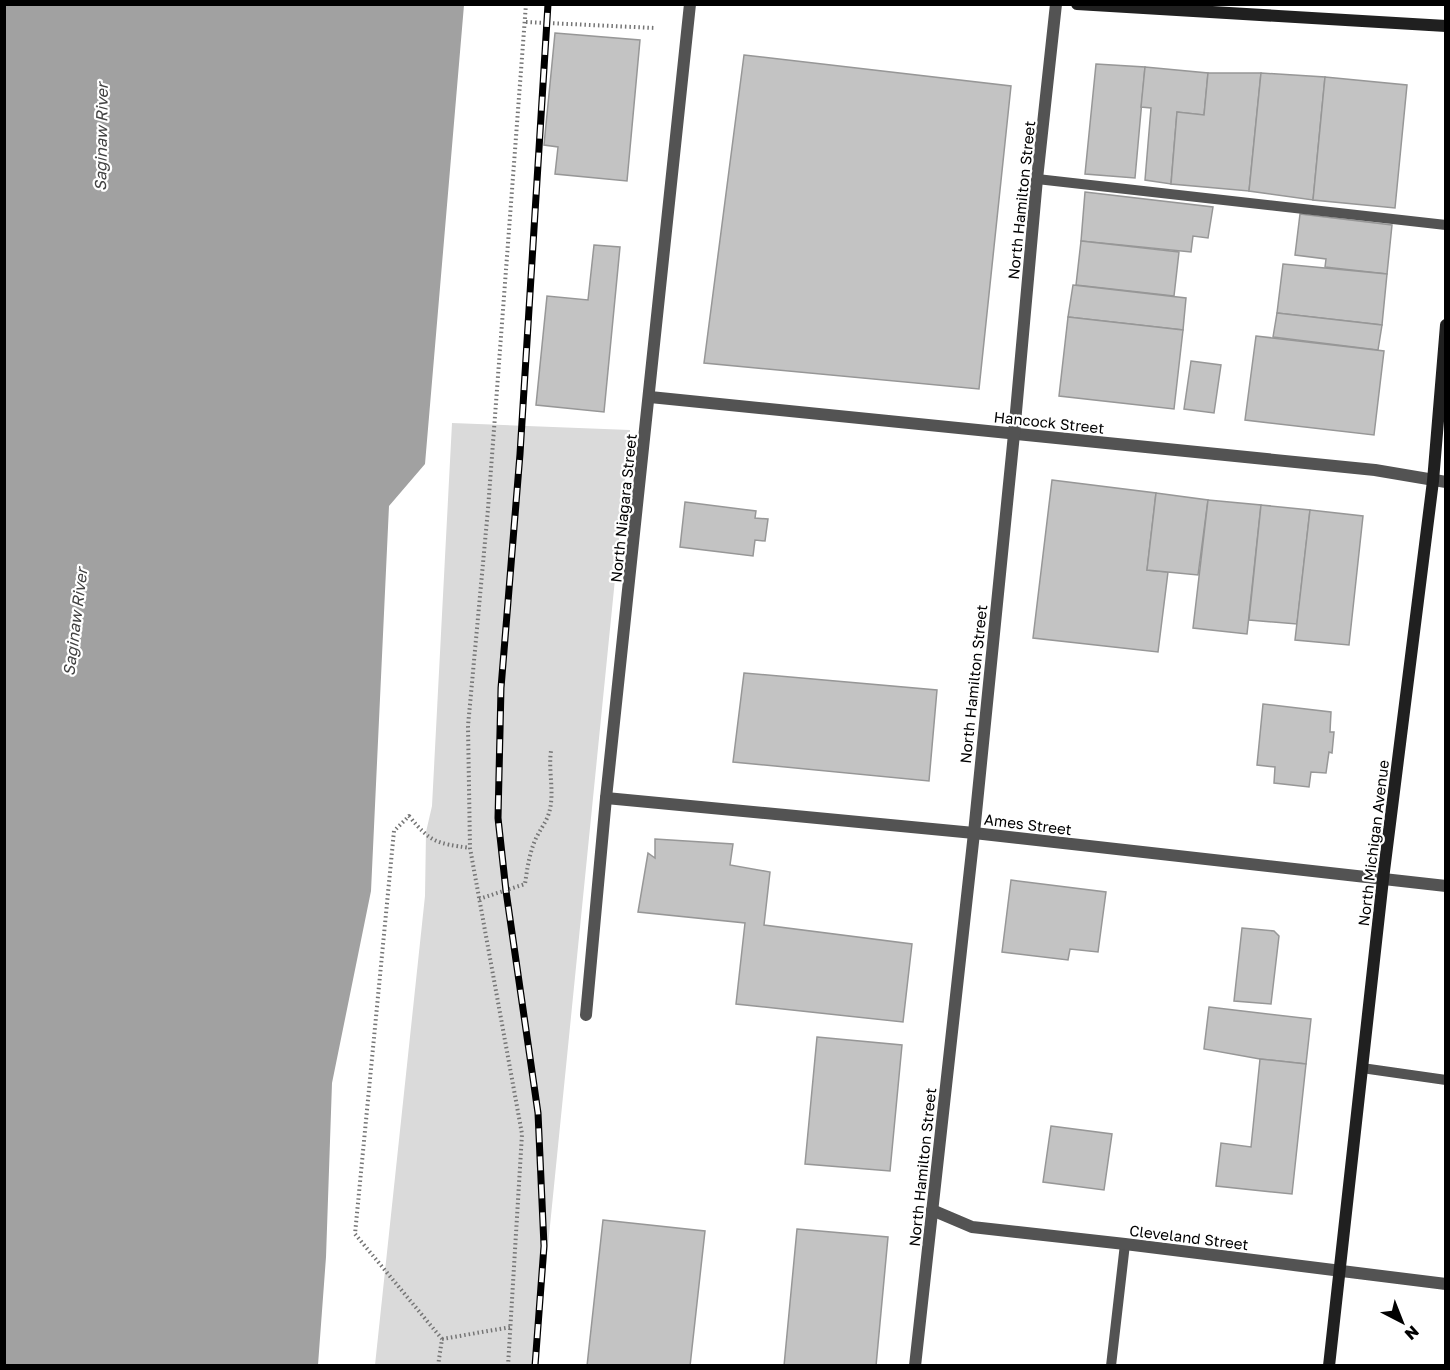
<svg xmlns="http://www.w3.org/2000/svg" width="1450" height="1370" font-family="'Golos Text',sans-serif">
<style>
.green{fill:#dadada}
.water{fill:#a1a1a1}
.building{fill:#c3c3c3;stroke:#979797;stroke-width:1.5}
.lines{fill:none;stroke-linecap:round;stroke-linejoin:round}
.path{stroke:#757575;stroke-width:4;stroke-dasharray:1.5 3;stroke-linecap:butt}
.service{stroke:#535353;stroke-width:10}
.minor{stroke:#535353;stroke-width:12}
.secondary{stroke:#202020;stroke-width:12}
.rail-casing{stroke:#000;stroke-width:7}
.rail{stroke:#fff;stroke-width:4.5;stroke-dasharray:14;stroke-linecap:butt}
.labels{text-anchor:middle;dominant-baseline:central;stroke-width:4.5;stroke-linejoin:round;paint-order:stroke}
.street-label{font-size:15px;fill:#000;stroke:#fff}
.water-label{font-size:16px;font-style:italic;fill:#424242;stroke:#fff}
</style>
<rect width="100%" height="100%" fill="#fff"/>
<!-- green -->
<path class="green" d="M452,423L630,430L536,1365H375L425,896L426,832L432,806Z"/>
<!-- water -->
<path class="water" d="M5,4L464,5L425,464L389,506L371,891L332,1083L326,1257L318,1365H5Z"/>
<!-- building -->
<g class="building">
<path d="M555,33L640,40L627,181L555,174L558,147L544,145Z"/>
<path d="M744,55L1011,86L979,389L704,363Z"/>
<path d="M1096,64L1145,67L1135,178L1085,174Z"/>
<path d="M1145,67L1208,73L1204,115L1177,112L1171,184L1145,180L1151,108L1141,107Z"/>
<path d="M1208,73H1261L1249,191L1171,184L1177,112L1204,115Z"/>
<path d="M1261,73L1325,77L1313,200L1249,191Z"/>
<path d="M1325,77L1407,85L1395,208L1313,200Z"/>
<path d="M1085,192L1213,207L1208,238L1193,236L1191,252L1081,241Z"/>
<path d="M1300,214L1392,225L1387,274L1325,267L1326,259L1295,255Z"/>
<path d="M1081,241L1179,252L1174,296L1076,285Z"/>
<path d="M594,245L620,247L604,412L536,405L547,296L588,300Z"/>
<path d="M1283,264L1387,274L1382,325L1277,313Z"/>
<path d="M1073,285L1186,298L1183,330L1068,317Z"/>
<path d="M1277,313L1382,325L1378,350L1273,337Z"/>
<path d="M1068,317L1183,330L1174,409L1059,396Z"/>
<path d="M1256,336L1384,351L1374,435L1245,420Z"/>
<path d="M1191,361L1221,365L1214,413L1184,409Z"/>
<path d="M1052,480L1156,493L1147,570L1168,572L1158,652L1033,638Z"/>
<path d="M1156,493L1208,500L1198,575L1147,570Z"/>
<path d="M1208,500L1261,505L1247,634L1193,628Z"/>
<path d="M685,502L756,511L755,518L768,519L765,541L755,540L753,556L680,547Z"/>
<path d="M1261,505L1310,510L1297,624L1249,620Z"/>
<path d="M1310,510L1363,516L1349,645L1295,640Z"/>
<path d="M744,673L937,690L929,781L733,762Z"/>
<path d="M1263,704L1331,712L1330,732H1334L1332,753L1329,752L1326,773L1311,772L1309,787L1274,783L1275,767L1257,765Z"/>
<path d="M655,839L733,844L730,865L770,872L764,925L912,944L903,1022L736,1004L745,923L638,912L648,853L655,858Z"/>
<path d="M1011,880L1106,892L1098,952L1070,949L1068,960L1002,952Z"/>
<path d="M1242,928L1274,931L1279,936L1271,1004L1234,1001Z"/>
<path d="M1209,1007L1311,1019L1306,1064L1260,1059L1204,1049Z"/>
<path d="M817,1037L902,1045L890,1171L805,1164Z"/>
<path d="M1260,1059L1306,1064L1292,1194L1216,1186L1221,1143L1251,1147Z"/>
<path d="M1051,1126L1112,1134L1104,1190L1043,1182Z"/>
<path d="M603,1220L705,1231L690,1366H587Z"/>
<path d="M797,1229L888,1237L876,1366H784Z"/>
</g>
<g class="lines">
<!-- path -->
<g class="path">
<path d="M526,22L655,28"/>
<path d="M479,899L525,884C527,870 529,856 534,843C538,832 546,823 549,813C555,792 548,772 551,751"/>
<path d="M442,1339L511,1327"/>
<path d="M438,1366L442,1339L355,1234L394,831L409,816C431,843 436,843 470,848"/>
<path d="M508,1366L522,1134L470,848L468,726L488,509L526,4"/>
</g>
<!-- service -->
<g class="service">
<path d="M1037,179L1446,225"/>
<path d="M1362,1068L1446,1080"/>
<path d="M1111,1366L1125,1244"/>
</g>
<!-- minor -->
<g class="minor">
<path d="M650,397L1375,470L1446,482"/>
<path d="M606,798L974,833L1446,886"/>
<path d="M586,1015L606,798L690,4"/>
<path d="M932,1210L972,1227L1125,1244L1446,1284"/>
<path d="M915,1366L974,833L1014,434L1037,179L1056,4"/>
</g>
<!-- secondary -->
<g class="secondary">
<path d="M1077,4L1446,26"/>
<path d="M1329,1366L1383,879L1433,481L1446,325"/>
</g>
<defs>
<path id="rail" d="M535,1366L544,1246L538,1113L506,891L498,818L501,688L520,454L548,4"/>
</defs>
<!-- rail casing -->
<use href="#rail" class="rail-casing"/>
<!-- rail -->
<use href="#rail" class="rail"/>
</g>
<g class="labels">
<!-- street labels -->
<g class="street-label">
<text transform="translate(1021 200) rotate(-84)">North Hamilton Street</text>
<text transform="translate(1049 422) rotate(6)">Hancock Street</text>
<text transform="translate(623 508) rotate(-84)">North Niagara Street</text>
<text transform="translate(973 684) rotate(-84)">North Hamilton Street</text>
<text transform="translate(1028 824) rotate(7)">Ames Street</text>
<text transform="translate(1373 843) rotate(-83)">North Michigan Avenue</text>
<text transform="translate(922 1167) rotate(-84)">North Hamilton Street</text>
<text transform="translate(1189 1237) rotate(7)">Cleveland Street</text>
</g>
<!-- water labels -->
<g class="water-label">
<text transform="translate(101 137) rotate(-89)">Saginaw River</text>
<text transform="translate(75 622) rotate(-83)">Saginaw River</text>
</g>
</g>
<!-- border -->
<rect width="1450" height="1370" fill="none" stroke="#000000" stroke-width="12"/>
<!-- north arrow -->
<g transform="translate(1402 1322) rotate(138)" stroke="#ffffff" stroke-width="4.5" paint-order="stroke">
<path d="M0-4.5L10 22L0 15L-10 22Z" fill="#000000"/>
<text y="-9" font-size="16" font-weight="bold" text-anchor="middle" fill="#000000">N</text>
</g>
</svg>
